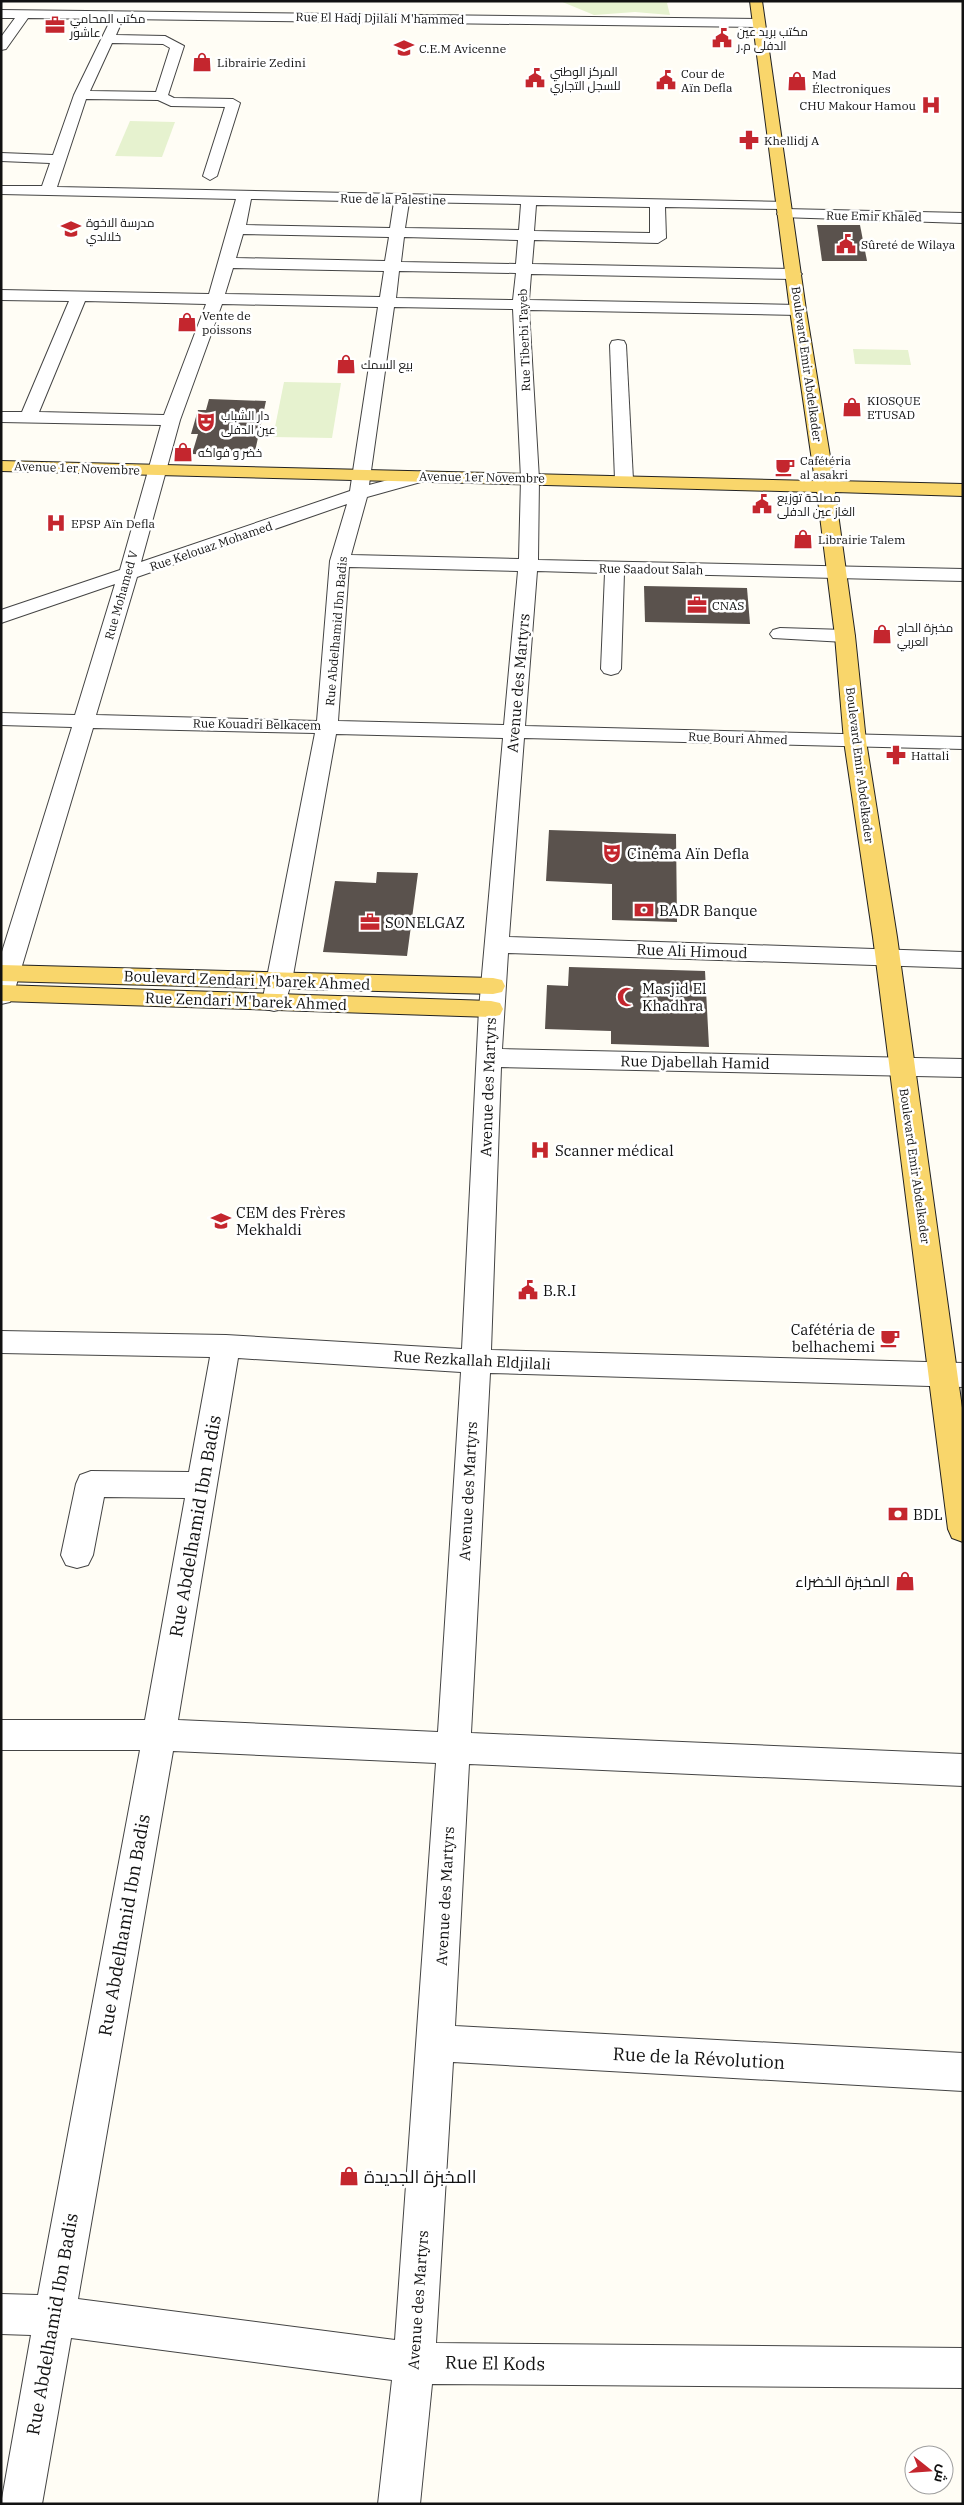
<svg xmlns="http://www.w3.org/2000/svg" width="964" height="2505" font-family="'IBM Plex Serif',Cairo,serif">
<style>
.pitch{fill:#e6f2cf}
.building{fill:#5a524d}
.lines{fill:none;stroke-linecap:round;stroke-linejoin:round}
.minor-casing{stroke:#444;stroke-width:2}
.major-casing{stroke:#222;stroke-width:2}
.minor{fill:#fff;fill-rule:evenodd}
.major{fill:#f9d66b;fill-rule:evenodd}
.labels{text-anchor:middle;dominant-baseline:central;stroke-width:5;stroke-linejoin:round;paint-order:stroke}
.far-poi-label{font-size:12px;fill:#111;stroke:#fff;text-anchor:start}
.far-street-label{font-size:12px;fill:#111;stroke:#fff}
.street-label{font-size:15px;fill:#111;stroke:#fff}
.poi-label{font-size:15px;fill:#111;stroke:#fff;text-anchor:start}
.near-street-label{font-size:18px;fill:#111;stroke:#fff}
.near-poi-label{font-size:18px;fill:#111;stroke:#fff;text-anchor:start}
</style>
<rect width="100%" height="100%" fill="#fffdf5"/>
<!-- pitch -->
<g class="pitch">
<path d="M560,1H671L667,3L670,15L635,12L594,15Z"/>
<path d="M130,121L175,122L162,157L115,156Z"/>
<path d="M853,349L908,350L911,365L855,364Z"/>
<path d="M284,382L341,383L332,438L273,437Z"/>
</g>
<!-- building -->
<g class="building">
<path d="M817,225H860L867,261H822Z"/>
<path d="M209,399L266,401L254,456L192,454L198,434H191L198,410H206Z"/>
<path d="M644,586L747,588L750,624L645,622Z"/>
<path d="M549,830L676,834L677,922L612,920V884L546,881Z"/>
<path d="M377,872L418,873L407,956L323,952L335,881L376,883Z"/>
<path d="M569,967L705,971L709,1047L611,1044V1031L545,1029L547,985L568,986Z"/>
</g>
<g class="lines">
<defs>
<g id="minor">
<path d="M1,10L758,19L764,23L758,27L123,19L116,35L165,36L184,46L168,95L174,98L233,99L240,103L217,176L210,180L203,176L225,107L171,106L158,100L86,99L57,187L789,202L791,205L789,208L784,209L665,207L666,238L658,243L534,240L532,264L794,269L802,274L794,279L531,274L529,300L798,305L806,310L798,315L529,310L539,479L538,560L963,569V581L624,573L621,669L618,673L611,675L604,673L601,669L605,573L537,571L525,726L963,737V749L524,738L509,937L963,952V968L508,953L502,1049L963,1059V1077L501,1067L491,1350L963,1363V1387L490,1373L471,1733L963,1754V1786L469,1764L455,2026L963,2053V2091L453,2062L436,2343L963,2348V2388L432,2384L420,2504H378L392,2380L71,2338L42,2504H1L31,2335L1,2334V2294L38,2295L140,1750H1V1720H145L185,1498L104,1497L93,1555L88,1565L77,1568L66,1565L61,1555L76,1484L80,1475L91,1471L189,1472L210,1357L1,1353V1331L226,1335L462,1349L479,1009L503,738L336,734L292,981L283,1009L274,1011L265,1009L262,1003L315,733L93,728L13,996L10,1002L1,1004V955L72,727L1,725V713L75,715L115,584L1,623V610L120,570L161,425L1,422V412H22L69,301L1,300V290L209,294L236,199L1,194V186H42L50,163L1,161V153L53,155L74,95L111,19L28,18L6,49L1,50V37L15,18H1ZM112,43L163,44L170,48L156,92L90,91ZM251,199L394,202L390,228L246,225ZM409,202L521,204L519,230L405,228ZM536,205L650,207V233L534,231ZM243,234L389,237L385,261L236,258ZM404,237L518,240L516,264L401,262ZM233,268L384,271L380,297L225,294ZM399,271L516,273L513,300L396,298ZM85,301L206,304L164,415L39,412ZM222,304L378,307L350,491L141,562L180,420ZM394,307L513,309L521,479L519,559L351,555L367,497L428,480L431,476L428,472L422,471L369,485ZM347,504L330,561L317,721L96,715L137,577ZM349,567L518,571L504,725L338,721ZM238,1358L461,1372L438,1732L178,1720ZM173,1751L436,1763L395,2340L78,2299Z"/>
<path d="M785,209L963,213V223L780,217L777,214L780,211Z"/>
<path d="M618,340L624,341L626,345L633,480L630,484H618L615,480L610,345L612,341Z"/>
<path d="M780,628L845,630L852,632L855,636L852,640L845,642L773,638L770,634L773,630Z"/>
</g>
<g id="major">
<path d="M750,1H762L806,310L834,481L963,484V496L835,492L855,636L866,741L897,937L963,1415V1542L952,1538L948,1529L873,937L844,741L835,636L817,492L1,471V461L815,481L790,310Z"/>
<path d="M1,965L493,978L502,980L505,986L502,992L493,994L1,981Z"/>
<path d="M1,985L491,1001L500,1003L503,1009L500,1015L491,1017L1,1001Z"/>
</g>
</defs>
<!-- minor casing -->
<use href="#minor" class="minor-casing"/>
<!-- major casing -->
<use href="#major" class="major-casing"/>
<!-- minor -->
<use href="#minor" class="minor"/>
<!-- major -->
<use href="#major" class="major"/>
</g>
<!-- icons -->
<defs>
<symbol id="office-bare" viewBox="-9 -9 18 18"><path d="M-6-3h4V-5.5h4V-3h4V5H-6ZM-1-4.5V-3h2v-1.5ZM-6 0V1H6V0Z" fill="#c4262e" stroke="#fff" stroke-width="2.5" paint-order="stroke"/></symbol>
<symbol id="civic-bare" viewBox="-9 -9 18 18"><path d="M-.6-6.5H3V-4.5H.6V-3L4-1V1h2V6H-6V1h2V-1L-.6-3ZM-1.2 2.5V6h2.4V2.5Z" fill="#c4262e" stroke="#fff" stroke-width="2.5" paint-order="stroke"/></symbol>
<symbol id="school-bare" viewBox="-9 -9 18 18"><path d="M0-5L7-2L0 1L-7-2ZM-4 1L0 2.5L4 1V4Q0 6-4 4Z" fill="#c4262e" stroke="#fff" stroke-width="2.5" paint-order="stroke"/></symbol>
<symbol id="shop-bare" viewBox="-9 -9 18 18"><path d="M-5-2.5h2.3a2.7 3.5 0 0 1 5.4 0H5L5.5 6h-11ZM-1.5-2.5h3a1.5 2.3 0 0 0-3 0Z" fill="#c4262e" stroke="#fff" stroke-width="2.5" paint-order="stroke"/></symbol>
<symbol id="hospital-bare" viewBox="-9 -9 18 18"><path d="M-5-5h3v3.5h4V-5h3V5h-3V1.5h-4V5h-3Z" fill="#c4262e" stroke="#fff" stroke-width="2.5" paint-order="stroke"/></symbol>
<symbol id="pharmacy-bare" viewBox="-9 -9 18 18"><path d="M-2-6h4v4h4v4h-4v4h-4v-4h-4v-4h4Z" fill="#c4262e" stroke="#fff" stroke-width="2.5" paint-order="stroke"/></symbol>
<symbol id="theatre-bare" viewBox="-9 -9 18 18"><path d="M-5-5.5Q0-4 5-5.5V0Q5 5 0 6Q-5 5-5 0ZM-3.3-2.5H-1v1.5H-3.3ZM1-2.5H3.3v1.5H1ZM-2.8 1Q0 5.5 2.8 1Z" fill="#c4262e" stroke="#fff" stroke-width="2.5" paint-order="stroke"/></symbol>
<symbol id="cafe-bare" viewBox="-9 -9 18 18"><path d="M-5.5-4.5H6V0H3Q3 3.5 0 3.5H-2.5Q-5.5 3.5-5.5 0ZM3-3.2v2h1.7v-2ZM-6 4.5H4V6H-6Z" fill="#c4262e" stroke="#fff" stroke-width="2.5" paint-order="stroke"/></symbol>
<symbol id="bank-bare" viewBox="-9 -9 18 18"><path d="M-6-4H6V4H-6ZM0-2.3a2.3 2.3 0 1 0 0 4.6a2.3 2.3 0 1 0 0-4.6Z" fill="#c4262e" stroke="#fff" stroke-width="2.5" paint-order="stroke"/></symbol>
<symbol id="mosque-bare" viewBox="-9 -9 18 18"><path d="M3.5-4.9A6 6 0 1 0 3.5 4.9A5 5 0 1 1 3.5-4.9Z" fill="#c4262e" stroke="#fff" stroke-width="2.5" paint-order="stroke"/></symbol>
</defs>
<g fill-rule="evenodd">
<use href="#office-bare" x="41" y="11" width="28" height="28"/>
<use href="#civic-bare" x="708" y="24" width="28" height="28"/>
<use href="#school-bare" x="390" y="34" width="28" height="28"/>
<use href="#shop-bare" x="188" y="48" width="28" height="28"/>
<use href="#civic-bare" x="521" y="64" width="28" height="28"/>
<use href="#civic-bare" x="652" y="66" width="28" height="28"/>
<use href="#shop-bare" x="783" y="67" width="28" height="28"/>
<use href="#hospital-bare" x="917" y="91" width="28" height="28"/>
<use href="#pharmacy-bare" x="735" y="126" width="28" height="28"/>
<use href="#school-bare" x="57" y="215" width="28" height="28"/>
<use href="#civic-bare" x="832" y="230" width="28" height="28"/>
<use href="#shop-bare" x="173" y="308" width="28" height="28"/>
<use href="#shop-bare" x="332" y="350" width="28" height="28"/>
<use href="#shop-bare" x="838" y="393" width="28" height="28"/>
<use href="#theatre-bare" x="192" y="408" width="28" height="28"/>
<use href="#shop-bare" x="169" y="438" width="28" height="28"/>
<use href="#cafe-bare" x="771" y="453" width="28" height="28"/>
<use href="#civic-bare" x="748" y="490" width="28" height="28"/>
<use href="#hospital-bare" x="42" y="509" width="28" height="28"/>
<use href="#shop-bare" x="789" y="525" width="28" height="28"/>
<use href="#office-bare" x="683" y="591" width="28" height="28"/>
<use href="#shop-bare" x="868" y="620" width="28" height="28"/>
<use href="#pharmacy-bare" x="882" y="741" width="28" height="28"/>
<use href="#theatre-bare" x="598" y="839" width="28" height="28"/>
<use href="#bank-bare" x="630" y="896" width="28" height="28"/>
<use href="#office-bare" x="356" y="908" width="28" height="28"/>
<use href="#mosque-bare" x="613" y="983" width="28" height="28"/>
<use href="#hospital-bare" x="526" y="1136" width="28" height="28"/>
<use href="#school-bare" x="207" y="1207" width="28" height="28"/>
<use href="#civic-bare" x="514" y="1276" width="28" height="28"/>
<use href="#cafe-bare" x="876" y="1324" width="28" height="28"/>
<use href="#bank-bare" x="884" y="1500" width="28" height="28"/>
<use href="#shop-bare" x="891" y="1567" width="28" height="28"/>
<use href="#shop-bare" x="335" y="2162" width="28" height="28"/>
</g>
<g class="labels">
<!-- far-poi labels -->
<g class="far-poi-label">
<text x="70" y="18">مكتب المحامي<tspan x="70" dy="14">عاشور</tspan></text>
<text x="737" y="31">مكتب بريد عين<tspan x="737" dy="14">الدفلى م.ر</tspan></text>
<text x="419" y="48">C.E.M Avicenne</text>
<text x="217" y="62">Librairie Zedini</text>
<text x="550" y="71">المركز الوطني<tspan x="550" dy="14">للسجل التجاري</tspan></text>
<text x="681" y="73">Cour de<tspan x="681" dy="14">Aïn Defla</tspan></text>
<text x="812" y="74">Mad<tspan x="812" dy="14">Électroniques</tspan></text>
<text x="916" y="105" text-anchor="end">CHU Makour Hamou</text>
<text x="764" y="140">Khellidj A</text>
<text x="86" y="222">مدرسة الاخوة<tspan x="86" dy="14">خلالدي</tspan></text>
<text x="861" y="244">Sûreté de Wilaya</text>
<text x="202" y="315">Vente de<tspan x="202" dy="14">poissons</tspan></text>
<text x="361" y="364">بيع السمك</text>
<text x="867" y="400">KIOSQUE<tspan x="867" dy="14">ETUSAD</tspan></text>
<text x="221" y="415">دار الشباب<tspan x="221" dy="14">عين الدفلى</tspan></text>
<text x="198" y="452">خضر و فواكه</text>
<text x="800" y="460">Cafétéria<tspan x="800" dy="14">al asakri</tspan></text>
<text x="777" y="497">مصلحة توزيع<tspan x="777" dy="14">الغاز عين الدفلى</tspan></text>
<text x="71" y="523">EPSP Aïn Defla</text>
<text x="818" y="539">Librairie Talem</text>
<text x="712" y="605">CNAS</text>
<text x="897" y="627">مخبزة الحاج<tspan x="897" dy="14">العربي</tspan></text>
<text x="911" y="755">Hattali</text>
</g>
<!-- far-street labels -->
<g class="far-street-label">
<text transform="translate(380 18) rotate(1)">Rue El Hadj Djilali M'hammed</text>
<text transform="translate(393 199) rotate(1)">Rue de la Palestine</text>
<text transform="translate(874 216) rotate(1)">Rue Emir Khaled</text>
<text transform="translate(524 340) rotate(-92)">Rue Tiberbi Tayeb</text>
<text transform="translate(807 364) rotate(82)">Boulevard Emir Abdelkader</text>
<text transform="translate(77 468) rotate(2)">Avenue 1er Novembre</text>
<text transform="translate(482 477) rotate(1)">Avenue 1er Novembre</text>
<text transform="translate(211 546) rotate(-19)">Rue Kelouaz Mohamed</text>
<text transform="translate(651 569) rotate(1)">Rue Saadout Salah</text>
<text transform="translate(121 595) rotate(-74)">Rue Mohamed V</text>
<text transform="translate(336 631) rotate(-85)">Rue Abdelhamid Ibn Badis</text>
<text transform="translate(257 724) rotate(1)">Rue Kouadri Belkacem</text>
<text transform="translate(738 738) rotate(2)">Rue Bouri Ahmed</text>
<text transform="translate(860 765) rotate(83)">Boulevard Emir Abdelkader</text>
<text transform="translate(915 1166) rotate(82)">Boulevard Emir Abdelkader</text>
</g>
<!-- street labels -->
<g class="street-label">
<text transform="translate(518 683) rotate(-85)">Avenue des Martyrs</text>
<text transform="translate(692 951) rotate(2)">Rue Ali Himoud</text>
<text transform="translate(247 980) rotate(2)">Boulevard Zendari M'barek Ahmed</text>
<text transform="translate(246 1001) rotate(2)">Rue Zendari M'barek Ahmed</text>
<text transform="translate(695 1062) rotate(1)">Rue Djabellah Hamid</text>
<text transform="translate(488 1087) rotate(-88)">Avenue des Martyrs</text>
<text transform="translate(472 1360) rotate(3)">Rue Rezkallah Eldjilali</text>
<text transform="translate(468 1491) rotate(-87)">Avenue des Martyrs</text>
<text transform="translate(445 1896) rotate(-87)">Avenue des Martyrs</text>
<text transform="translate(418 2300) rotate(-86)">Avenue des Martyrs</text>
</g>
<!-- poi labels -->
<g class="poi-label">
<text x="627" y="853">Cinéma Aïn Defla</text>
<text x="659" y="910">BADR Banque</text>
<text x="385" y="922">SONELGAZ</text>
<text x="642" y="988">Masjid El<tspan x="642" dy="17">Khadhra</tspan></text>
<text x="555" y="1150">Scanner médical</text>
<text x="236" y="1212">CEM des Frères<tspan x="236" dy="17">Mekhaldi</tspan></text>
<text x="543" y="1290">B.R.I</text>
<text x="875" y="1329" text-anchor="end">Cafétéria de<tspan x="875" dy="17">belhachemi</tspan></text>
<text x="913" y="1514">BDL</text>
<text x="890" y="1581" text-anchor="end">المخبزة الخضراء</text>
</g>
<!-- near-street labels -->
<g class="near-street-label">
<text transform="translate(195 1526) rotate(-80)">Rue Abdelhamid Ibn Badis</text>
<text transform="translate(124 1925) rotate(-80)">Rue Abdelhamid Ibn Badis</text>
<text transform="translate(699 2058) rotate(3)">Rue de la Révolution</text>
<text transform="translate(52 2324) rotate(-80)">Rue Abdelhamid Ibn Badis</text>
<text transform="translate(495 2363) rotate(1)">Rue El Kods</text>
</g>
<!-- near-poi labels -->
<g class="near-poi-label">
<text x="364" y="2176">اامخبزة الجديدة</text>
</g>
</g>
<!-- border -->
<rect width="964" height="2505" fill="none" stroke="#111111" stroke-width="5"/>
<!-- north arrow -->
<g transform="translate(929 2470) rotate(107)"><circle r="24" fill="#ffffff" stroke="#a0a0a0"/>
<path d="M0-4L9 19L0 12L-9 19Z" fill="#c4262e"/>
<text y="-8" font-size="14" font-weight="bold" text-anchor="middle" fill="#111111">ش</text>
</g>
</svg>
